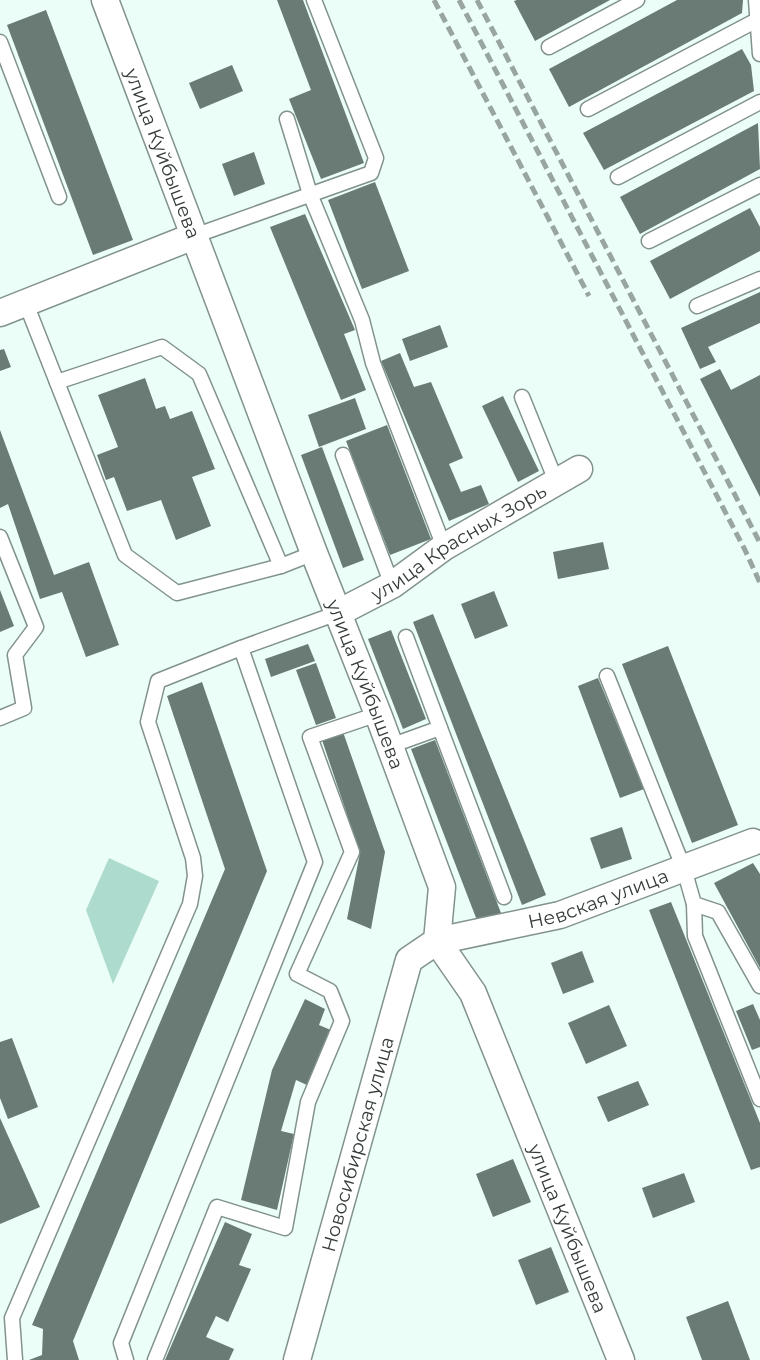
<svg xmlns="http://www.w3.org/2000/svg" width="760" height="1360" font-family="Montserrat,sans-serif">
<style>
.green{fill:#addbcd}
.building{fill:#6a7a75}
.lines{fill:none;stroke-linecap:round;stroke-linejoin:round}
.lane-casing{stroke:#82928d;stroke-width:17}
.street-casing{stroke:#82928d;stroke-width:29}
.lane{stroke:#fff;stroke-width:14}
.street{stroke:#fff;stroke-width:26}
.rail{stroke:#98a5a1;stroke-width:5;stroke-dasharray:10 5;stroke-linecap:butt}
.labels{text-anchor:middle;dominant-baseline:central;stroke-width:7;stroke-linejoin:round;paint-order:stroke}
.street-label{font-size:19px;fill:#343b39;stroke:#fff}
</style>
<rect width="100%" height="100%" fill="#ecfef8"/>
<!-- green -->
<path class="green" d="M109,858L159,881L113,984L86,910Z"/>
<!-- building -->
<g class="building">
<path d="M277,0H303L364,163L321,179L289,99L311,90Z"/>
<path d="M517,0H610L535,41L514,1Z"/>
<path d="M677,0H743L742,13L569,107L549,69Z"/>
<path d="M46,10L133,240L93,255L7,25Z"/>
<path d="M742,49L751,65L754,91L604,170L583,133Z"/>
<path d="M232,65L243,91L200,109L189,83Z"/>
<path d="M758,123L760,169L640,234L620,197Z"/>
<path d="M254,152L265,184L234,196L222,164Z"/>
<path d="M375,182L409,271L362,289L328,200Z"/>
<path d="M750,208L760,227V251L670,299L650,261Z"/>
<path d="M305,214L355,330L344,334L366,390L341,400L270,227Z"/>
<path d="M760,292V323L708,347L716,362L700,369L681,328Z"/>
<path d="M440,325L448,347L410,361L402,339Z"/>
<path d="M4,349L11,367L0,371V350Z"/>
<path d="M400,353L414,387L431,382L463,458L449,464L461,492L481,485L489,504L449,521L381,361Z"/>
<path d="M720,369L731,390L760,375V497L700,379Z"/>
<path d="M145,378L156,409L165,406L170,419L192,411L215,469L192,477L211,526L176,540L161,500L127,511L114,477L106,480L97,455L118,447L98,395Z"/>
<path d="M503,396L539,471L518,482L482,406Z"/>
<path d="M355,398L366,429L319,447L308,415Z"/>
<path d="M387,425L431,539L390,555L346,441Z"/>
<path d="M0,430L54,575L89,562L119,645L86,657L62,592L40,599L8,504L0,508Z"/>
<path d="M322,447L364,560L343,568L301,455Z"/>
<path d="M603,542L609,569L558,579L553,552Z"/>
<path d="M0,590L14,626L0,632Z"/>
<path d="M494,591L508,626L475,639L461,604Z"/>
<path d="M433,614L546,895L522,905L413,622Z"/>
<path d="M391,630L426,719L403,729L368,639Z"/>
<path d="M308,644L315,661L271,677L265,659Z"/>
<path d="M668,646L738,825L692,843L622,664Z"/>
<path d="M316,663L336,718L316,725L296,670Z"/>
<path d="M598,678L644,789L620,798L578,686Z"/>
<path d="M202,682L267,871L73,1341L79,1360H29L42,1355L43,1329L32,1325L225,869L167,696Z"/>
<path d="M343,732L385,852L371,929L347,919L360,853L322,740Z"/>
<path d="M435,740L501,913L478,923L411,749Z"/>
<path d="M622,827L632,859L601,869L590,838Z"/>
<path d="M753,863L760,874V968L714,883Z"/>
<path d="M671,902L760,1123V1167L751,1170L649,910Z"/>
<path d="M582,951L594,982L563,994L551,963Z"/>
<path d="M305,999L325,1009L319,1025L333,1031L309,1086L296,1080L281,1131L294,1134L277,1210L241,1200L272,1070Z"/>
<path d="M753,1004L760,1020V1047L752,1050L736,1011Z"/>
<path d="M609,1005L627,1046L586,1064L568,1023Z"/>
<path d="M12,1038L38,1107L8,1119L0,1098V1042Z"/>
<path d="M638,1081L649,1105L608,1122L597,1097Z"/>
<path d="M0,1118L40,1207L0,1224Z"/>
<path d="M513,1159L531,1202L493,1217L476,1174Z"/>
<path d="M684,1173L695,1202L653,1218L642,1188Z"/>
<path d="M225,1222L252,1234L239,1265L251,1269L228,1322L216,1316L206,1337L234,1349L229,1360H165Z"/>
<path d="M551,1247L569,1292L536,1305L518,1260Z"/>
<path d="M728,1301L750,1360H702L686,1317Z"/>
</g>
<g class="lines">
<defs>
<g id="lane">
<path d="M756,0L760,54"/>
<path d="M0,42L59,197"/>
<path d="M549,47L637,0"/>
<path d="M588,109L759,19"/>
<path d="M287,119L310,194L362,320L373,363L444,547"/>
<path d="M618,177L760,102"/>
<path d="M194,236L371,173L376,158L314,0"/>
<path d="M649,241L760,185"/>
<path d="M25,301L125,555L177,593L281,566L314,553"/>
<path d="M697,306L760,279"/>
<path d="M57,382L162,347L199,374L281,566"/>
<path d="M522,397L556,481"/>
<path d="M343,455L392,585"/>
<path d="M0,537L36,627L15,655L24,708L0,718"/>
<path d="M406,637L440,728"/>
<path d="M607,676L684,869L694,904L695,936L760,1099"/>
<path d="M390,746L440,728L504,897"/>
<path d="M694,904L718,912L760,986"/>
<path d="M15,1360L12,1318L190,904L195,876L193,858L148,722L158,681L241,648L338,613"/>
<path d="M126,1360L121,1343L315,862L241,648"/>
<path d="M155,1360L217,1207L285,1228L308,1102L342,1021L330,991L297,974L352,852L310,737L378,714"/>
</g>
<g id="street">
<path id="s1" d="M105,0L314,553L378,714L442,887L437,941L473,993L621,1360"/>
<path d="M0,313L194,236"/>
<path id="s2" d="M338,613L392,585L444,547L579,469"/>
<path id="s3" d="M297,1360L409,960L437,941L560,915L753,842"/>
</g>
</defs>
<!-- lane casing -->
<use href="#lane" class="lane-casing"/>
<!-- street casing -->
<use href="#street" class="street-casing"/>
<!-- lane -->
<use href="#lane" class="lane"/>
<!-- street -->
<use href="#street" class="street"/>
<!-- rail -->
<g class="rail">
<path d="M434,0L589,296"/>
<path d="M459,0L745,550L760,583"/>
<path d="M477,0L760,543"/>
</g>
</g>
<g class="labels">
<!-- street labels -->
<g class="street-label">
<text stroke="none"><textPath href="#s1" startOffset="164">улица Куйбышева</textPath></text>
<text stroke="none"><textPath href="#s2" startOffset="140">улица Красных Зорь</textPath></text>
<text stroke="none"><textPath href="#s1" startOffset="732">улица Куйбышева</textPath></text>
<text stroke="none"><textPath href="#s3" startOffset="616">Невская улица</textPath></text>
<text stroke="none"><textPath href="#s3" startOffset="224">Новосибирская улица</textPath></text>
<text stroke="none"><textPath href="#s1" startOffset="1320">улица Куйбышева</textPath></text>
</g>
</g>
</svg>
